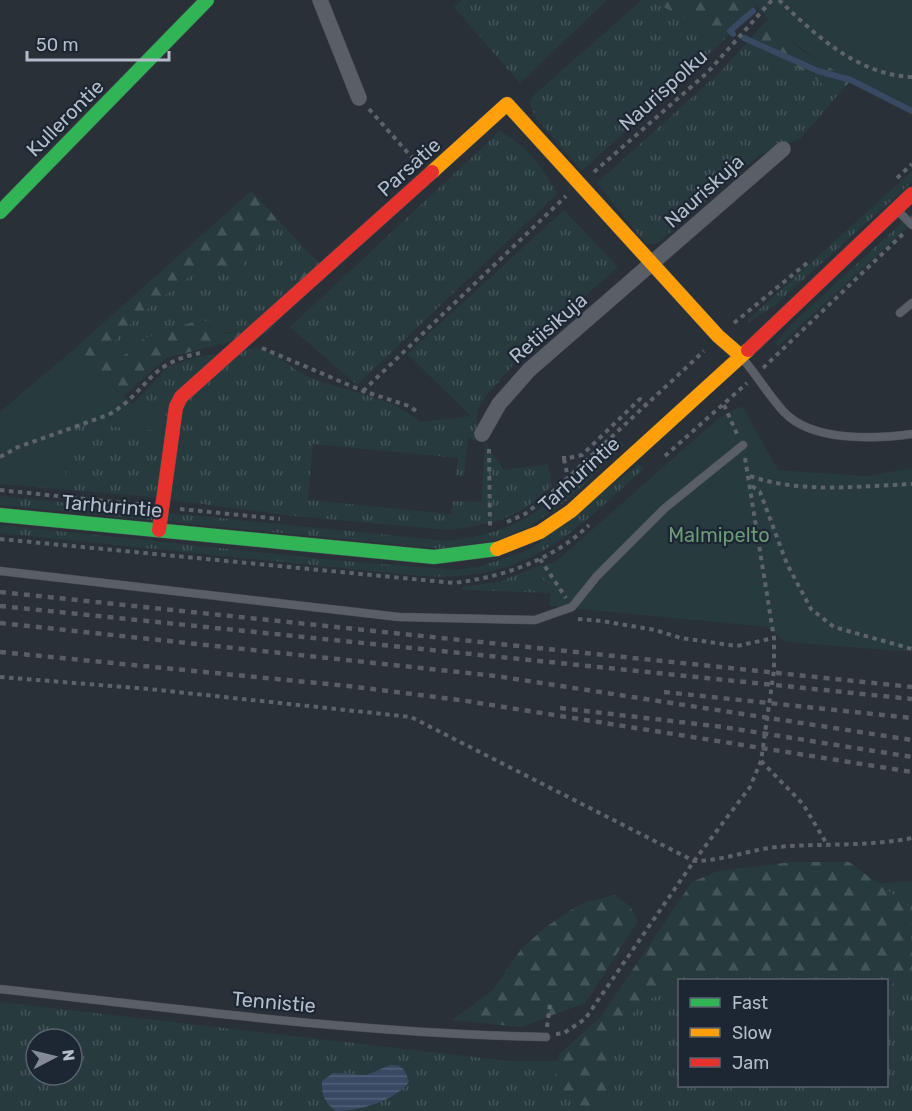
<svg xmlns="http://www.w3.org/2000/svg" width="912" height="1111" font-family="Rubik,sans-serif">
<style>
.grass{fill:url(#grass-tufts);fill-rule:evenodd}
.forest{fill:url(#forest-firs)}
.park{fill:#273a3e}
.water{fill:url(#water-rules)}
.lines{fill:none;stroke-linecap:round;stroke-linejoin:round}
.stream{stroke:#384963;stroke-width:6}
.lane-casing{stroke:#484c53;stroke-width:9}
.street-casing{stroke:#484c53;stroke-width:16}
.fast-casing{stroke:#484c53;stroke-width:15}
.slow-casing{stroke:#484c53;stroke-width:15}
.jam-casing{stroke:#484c53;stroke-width:15}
.path{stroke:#5d636a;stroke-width:4;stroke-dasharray:4.5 4.5;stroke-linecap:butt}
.lane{stroke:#5a5e66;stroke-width:8}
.street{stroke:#5a5e66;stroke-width:15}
.fast{stroke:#30b455;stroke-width:14}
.slow{stroke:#ff9f0a;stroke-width:14}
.jam{stroke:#e5322d;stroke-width:14}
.rail{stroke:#595d64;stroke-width:4.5;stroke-dasharray:6 6;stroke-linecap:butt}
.labels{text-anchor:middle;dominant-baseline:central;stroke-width:4.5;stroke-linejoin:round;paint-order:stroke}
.street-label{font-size:20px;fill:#b4bcc9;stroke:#1d2633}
.park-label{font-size:20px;fill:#6b9a76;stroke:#1d2633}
</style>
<defs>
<pattern id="grass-tufts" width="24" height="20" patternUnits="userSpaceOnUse" patternTransform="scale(1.5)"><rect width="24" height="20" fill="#273a3e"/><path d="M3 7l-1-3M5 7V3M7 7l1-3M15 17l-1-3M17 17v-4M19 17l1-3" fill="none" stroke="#445559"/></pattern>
<pattern id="forest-firs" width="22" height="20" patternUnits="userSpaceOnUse" patternTransform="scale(1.5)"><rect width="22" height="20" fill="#273a3e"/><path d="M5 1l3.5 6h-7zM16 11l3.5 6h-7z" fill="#445559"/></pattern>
<pattern id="water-rules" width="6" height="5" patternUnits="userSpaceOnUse" patternTransform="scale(1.5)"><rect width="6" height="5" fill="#384963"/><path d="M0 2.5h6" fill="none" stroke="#526178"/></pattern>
</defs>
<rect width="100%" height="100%" fill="#2a3038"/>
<!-- grass -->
<g class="grass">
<path d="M462,0H607L520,83L454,7Z"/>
<path d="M642,0H650L725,39L582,171L536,118L529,102L535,94Z"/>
<path d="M768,20L802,51L851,80L800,139L759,155L658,243L647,245L597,183L720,72Z"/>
<path d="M500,131C524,144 545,169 557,194L357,385L290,327Z"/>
<path d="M912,171V182L775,305L748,323L751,317Z"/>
<path d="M564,210L618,267L531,344L486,396L478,409L475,441L468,437L464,476L456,475L458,458L313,444L308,500L451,514L453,501L481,502L485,442L504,470L548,464L552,486L527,507L501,520L471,527L447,530L285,515L150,497L0,484V412L72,351L115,407L133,404L169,366L198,357L254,348C271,349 288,366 303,374C340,392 389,394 420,422L471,416L407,354Z"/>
<path d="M912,213V223L784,341L778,346L775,344L794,322Z"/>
<path d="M279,221L309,253L279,315L243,331L144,338L113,365L101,355L137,317L192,274L211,269L234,275Z"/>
<path d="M619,440L624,445L571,497L534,524L501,539L443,549L0,505V496L448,541C530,532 562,494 619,440Z"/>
<path d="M639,464L643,469C570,536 526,582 421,576L0,533V525L355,562L458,570L481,566L531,549Z"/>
<path d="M538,566L551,593L462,590V587L499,582Z"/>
<path d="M912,881V1111H0V1002L509,1061H561L602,1024L691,896ZM680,980H886V1086H680ZM36,1039H72V1075H36Z"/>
</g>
<!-- forest -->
<g class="forest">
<path d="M650,0H752L756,6L725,39Z"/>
<path d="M768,20L802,51L851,80L839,94L751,38Z"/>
<path d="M251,191L279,221L234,275L211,269L192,274L137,317L101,355L113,365L144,338L199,320L214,322L223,334L243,331L279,315L309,253L319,263L282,317L268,332L166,358L124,396L72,351Z"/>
<path d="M792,862H849L910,907L912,957L906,977L887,987L886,980H680L679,988L644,1001L614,1033L611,1064L615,1099L600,1111H580L554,1084L559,1054L600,1018L692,882L718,871Z"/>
<path d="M614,895L629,905L638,921L585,1003L521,1027L452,1020L492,991L522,948L546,927L580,904Z"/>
</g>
<!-- park -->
<g class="park">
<path d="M752,0H912V111C854,82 792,54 752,0Z"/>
<path d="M72,351L133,404L167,406L163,431L70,423L64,489L0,484V412Z"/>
<path d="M742,406L778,470L866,476L912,468V652L786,642L766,627L549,606L551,593L538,566L553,563L567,552L720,417Z"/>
</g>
<!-- water -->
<path class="water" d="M390,1065C403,1065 405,1069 409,1082C394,1101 360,1111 336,1111C325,1103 321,1095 322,1081L333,1073L367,1075Z"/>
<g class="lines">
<!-- stream -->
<g class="stream">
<path d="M733,34L730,31L753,11"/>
<path d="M744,38L818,71L851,80L912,111"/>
</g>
<defs>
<g id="lane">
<path d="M897,210L912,225"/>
<path d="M900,313L912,303"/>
<path d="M742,358C757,375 769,396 784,412C812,442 875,439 912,434"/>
<path d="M0,571L399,617L535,620L572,607L597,576L665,508L743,445"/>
<path d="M0,989C181,1009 364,1034 546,1037"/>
</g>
<g id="street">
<path d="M320,0L359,98"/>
<path d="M482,434L499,404L529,370L783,149"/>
</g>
<g id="fast">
<path d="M0,212L207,0"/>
<path d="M0,515L434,557L497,549"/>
</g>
<g id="slow">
<path d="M432,172L507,104L718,336L741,356"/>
<path d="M497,549L540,532L571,511L748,350"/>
</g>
<g id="jam">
<path d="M748,350L912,194"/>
<path d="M159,530L176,407L181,397L432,172"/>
</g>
</defs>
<!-- lane casing -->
<use href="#lane" class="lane-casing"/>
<!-- street casing -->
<use href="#street" class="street-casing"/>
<!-- fast casing -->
<use href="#fast" class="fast-casing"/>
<!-- slow casing -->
<use href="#slow" class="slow-casing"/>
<!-- jam casing -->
<use href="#jam" class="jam-casing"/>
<!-- path -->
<g class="path">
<path d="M779,0C815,35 858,75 912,77"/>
<path d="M369,109L416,162"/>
<path d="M594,172L707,73L772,0"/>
<path d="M897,178L912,164"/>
<path d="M734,323L807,263"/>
<path d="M262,348L363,391L409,406L419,413"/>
<path d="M763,368L903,234"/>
<path d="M363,391L566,196"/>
<path d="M724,405L737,434"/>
<path d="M489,449L490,528"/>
<path d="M564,456V459L582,455L640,399L647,406"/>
<path d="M665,456L747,383"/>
<path d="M0,457L18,447L108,415C149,392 145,364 200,353"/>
<path d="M564,459L568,478"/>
<path d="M750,476C802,494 858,486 912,484"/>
<path d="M752,486L760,492L787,564L811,609L834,627L912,649"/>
<path d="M0,490L143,505"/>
<path d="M180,509L280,519"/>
<path d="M507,522L525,514L547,497L704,351"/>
<path d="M0,539L454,583C503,577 553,560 589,525"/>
<path d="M540,559L566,598"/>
<path d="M578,619L602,621L655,630L681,638L737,646L774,638"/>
<path d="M0,677L149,689L411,717L694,861C722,861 749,850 777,847C822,843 867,847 912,838"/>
<path d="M761,761L803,804L828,846"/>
<path d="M547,1027L550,1004"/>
<path d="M556,1034L564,1033L585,1019L694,861L750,787L761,761L774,670V638L745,458"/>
</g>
<!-- lane -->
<use href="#lane" class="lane"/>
<!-- street -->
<use href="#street" class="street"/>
<!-- fast -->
<use href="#fast" class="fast"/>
<!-- slow -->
<use href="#slow" class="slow"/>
<!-- jam -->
<use href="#jam" class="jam"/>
<!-- rail -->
<g class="rail">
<path d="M0,592L912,687"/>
<path d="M0,606L912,699"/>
<path d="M0,623L496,676L912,740"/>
<path d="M0,652L348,686L460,700L912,772"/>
<path d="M664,692L912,718"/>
<path d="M560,708L723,727L912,757"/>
</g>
</g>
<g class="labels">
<!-- street labels -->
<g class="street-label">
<text transform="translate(663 90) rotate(-42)">Naurispolku</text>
<text transform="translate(65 118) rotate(-45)">Kullerontie</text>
<text transform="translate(409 167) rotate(-42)">Parsatie</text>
<text transform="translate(704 191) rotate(-42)">Nauriskuja</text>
<text transform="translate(548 328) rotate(-41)">Retiisikuja</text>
<text transform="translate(579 474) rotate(-42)">Tarhurintie</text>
<text transform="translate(112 506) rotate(5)">Tarhurintie</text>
<text transform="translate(274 1002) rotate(5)">Tennistie</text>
</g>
<!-- park labels -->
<g class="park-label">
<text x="719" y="535">Malmipelto</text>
</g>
</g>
<!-- legend -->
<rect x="678" y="979" width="210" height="108" fill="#1d2633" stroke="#59626f" stroke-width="1.5"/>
<rect x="690" y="998" width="30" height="9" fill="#30b455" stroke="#59626f" stroke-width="1.5"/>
<text x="732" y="1009" font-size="18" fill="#b4bcc9">Fast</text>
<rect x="690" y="1028" width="30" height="9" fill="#ff9f0a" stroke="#59626f" stroke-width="1.5"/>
<text x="732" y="1039" font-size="18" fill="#b4bcc9">Slow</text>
<rect x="690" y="1058" width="30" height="9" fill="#e5322d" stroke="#59626f" stroke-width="1.5"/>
<text x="732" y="1069" font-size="18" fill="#b4bcc9">Jam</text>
<!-- north arrow -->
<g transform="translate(54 1057) rotate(83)"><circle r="28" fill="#1d2633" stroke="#59626f" stroke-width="1.5"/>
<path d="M0-4.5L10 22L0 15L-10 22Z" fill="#848b96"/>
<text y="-9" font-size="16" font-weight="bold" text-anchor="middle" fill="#b4bcc9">N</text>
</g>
<!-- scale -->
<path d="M27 51v9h142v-9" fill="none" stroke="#b4bcc9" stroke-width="3"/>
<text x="36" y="51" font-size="18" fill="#b4bcc9" stroke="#1d2633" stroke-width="4.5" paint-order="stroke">50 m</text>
</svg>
